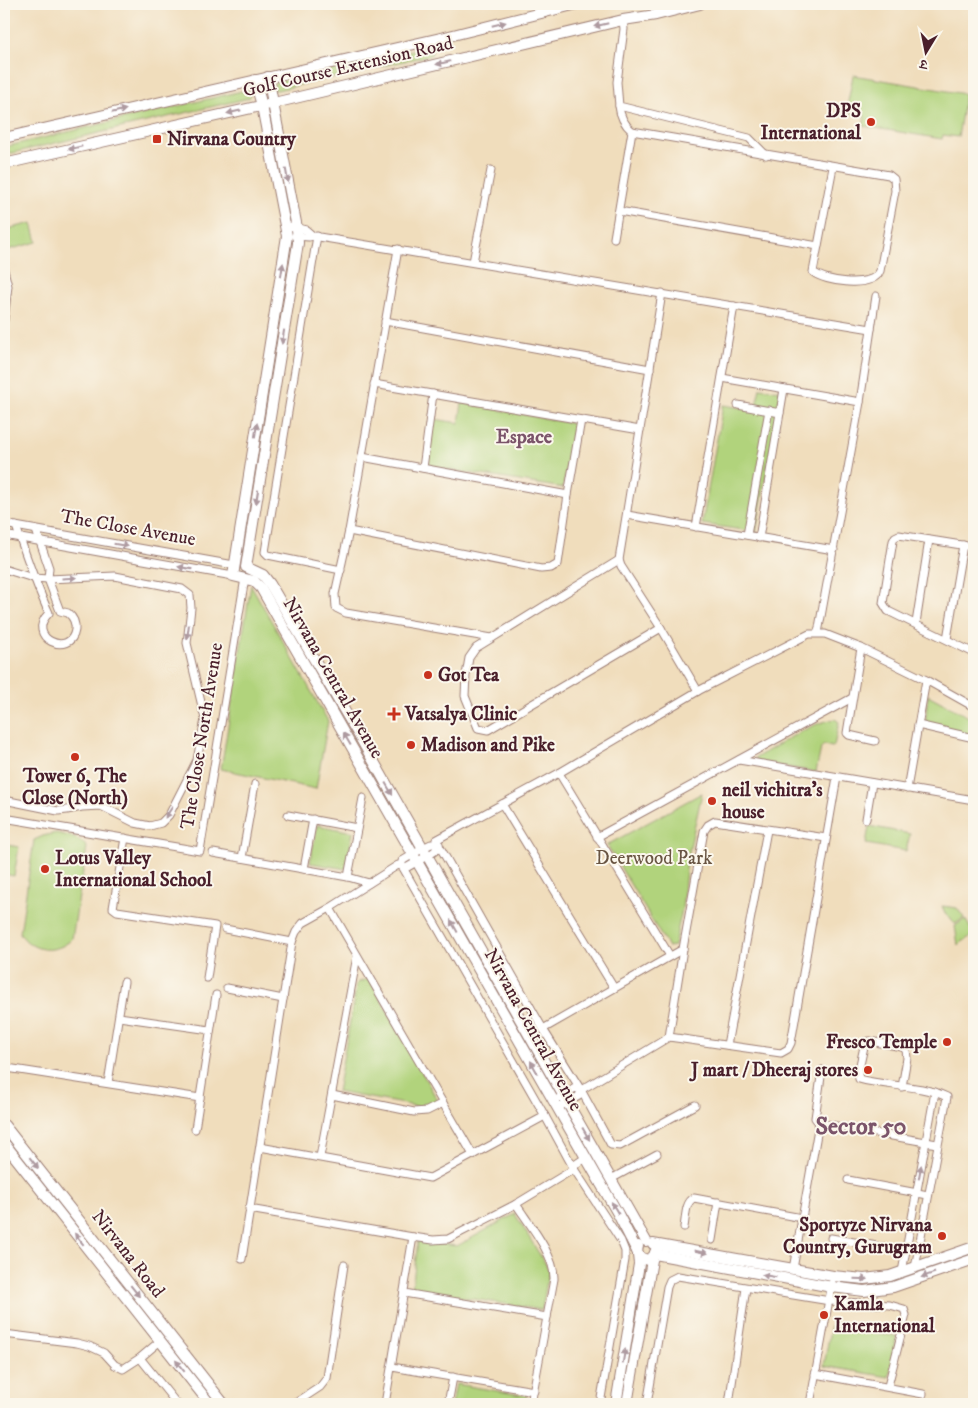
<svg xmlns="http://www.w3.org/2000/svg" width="978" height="1408" font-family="'IM FELL DW Pica','Noto Serif Devanagari',serif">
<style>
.green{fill:#b1d37b;stroke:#7e7953}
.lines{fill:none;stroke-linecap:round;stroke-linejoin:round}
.street-casing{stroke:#9d7e74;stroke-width:9}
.secondary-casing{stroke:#9d7e74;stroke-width:12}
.street{stroke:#fff;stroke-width:7}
.secondary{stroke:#fff;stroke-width:10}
.oneway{fill:#ae9aa0}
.poi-dot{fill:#c8321e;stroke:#fbf7ec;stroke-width:2}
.labels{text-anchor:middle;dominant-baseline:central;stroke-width:4;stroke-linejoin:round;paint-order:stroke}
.street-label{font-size:19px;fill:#4a1f2b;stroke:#fbf7ec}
.poi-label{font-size:19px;font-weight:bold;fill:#4a1f2b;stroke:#fbf7ec;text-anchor:start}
.park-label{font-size:19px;fill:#695543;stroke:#fbf7ec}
.neighbourhood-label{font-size:20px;font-weight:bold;fill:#7b546a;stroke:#fbf7ec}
.district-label{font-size:24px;font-weight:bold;fill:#7b546a;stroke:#fbf7ec}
</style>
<rect width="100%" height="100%" fill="#fbf7ec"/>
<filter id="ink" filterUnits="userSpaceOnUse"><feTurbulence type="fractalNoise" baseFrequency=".02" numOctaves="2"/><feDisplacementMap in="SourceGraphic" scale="10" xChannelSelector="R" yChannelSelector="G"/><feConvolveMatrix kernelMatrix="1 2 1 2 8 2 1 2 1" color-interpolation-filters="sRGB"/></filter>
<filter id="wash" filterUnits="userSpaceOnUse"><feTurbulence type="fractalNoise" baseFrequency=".0096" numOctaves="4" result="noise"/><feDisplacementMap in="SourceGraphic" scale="20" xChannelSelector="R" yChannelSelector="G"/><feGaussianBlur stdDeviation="1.12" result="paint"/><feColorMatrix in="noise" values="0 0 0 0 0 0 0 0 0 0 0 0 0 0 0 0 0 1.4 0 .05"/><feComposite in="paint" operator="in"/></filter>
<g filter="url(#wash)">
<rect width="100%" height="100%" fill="#f0ddbc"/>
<!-- green -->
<g class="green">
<path d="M429,46H431L433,50L431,55L278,90H274V83L276,82Z"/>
<path d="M853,75L965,94L958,137L943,135L942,139L863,126L865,116L846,113Z"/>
<path d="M246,90H250L251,95L249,98L245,99L4,155V147Z"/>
<path d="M32,223L37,242L4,251V230Z"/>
<path d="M760,388L781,391L756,532L702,524L723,405L755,410Z"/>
<path d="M462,403L574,424L563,488L427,466L434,419L459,423Z"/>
<path d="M251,585L328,721L316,789L221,769Z"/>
<path d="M928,695L974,720V736L925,725Z"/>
<path d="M835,719L839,722L834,746L832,747L824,745L821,748L816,772L758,762L755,758C780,745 807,724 835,719Z"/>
<path d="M702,793L687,861L682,910L674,946L668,947L607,845Z"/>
<path d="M317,825L353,832L346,869L310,863Z"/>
<path d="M869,826L910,834L906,851L866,844Z"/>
<path d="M56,833C67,835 80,838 87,847L72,939C56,955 31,952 20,933L34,840L43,836Z"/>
<path d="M7,845L19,847L14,876L4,874V860Z"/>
<path d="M942,906L957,908L964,918L955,924L950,917L945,914Z"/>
<path d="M965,919L974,934L958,945L955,926Z"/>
<path d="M369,978L438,1101L426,1108L337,1092L357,983Z"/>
<path d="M515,1214L549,1270L542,1310L412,1289L418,1241L457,1246Z"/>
<path d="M831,1325L897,1336L889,1377L824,1366Z"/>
<path d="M456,1384L527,1396L526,1404H452Z"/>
</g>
</g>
<g filter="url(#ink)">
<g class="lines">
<defs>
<g id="street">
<path d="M623,20L624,29L617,82L619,106L741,136L749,138L766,155"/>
<path d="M619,106C620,117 624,124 632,131L889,175L894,179L895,191L880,271C872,289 825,282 813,272L833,167"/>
<path d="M619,211L818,246"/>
<path d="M285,225L306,230L313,236"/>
<path d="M295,236L309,237L313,236L871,329"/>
<path d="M317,236L265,552L268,555L341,570"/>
<path d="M614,238L632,131"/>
<path d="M398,249L349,531L335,594L336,608L346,613L492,638"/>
<path d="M473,262L491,170"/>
<path d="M4,270L8,286L4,320"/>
<path d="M662,293L619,560L621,566L661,628L698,691"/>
<path d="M385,321L650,369"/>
<path d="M722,378L860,402"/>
<path d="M374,384L640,430"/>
<path d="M738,405L780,413"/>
<path d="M362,457L568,495"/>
<path d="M423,468L433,394"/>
<path d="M627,515L834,550"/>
<path d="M4,524L234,565"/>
<path d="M16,526C26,556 36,585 49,613C24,638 71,658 75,630C76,622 73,617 68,613L60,611L48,579L49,568L36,530"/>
<path d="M696,527L734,306"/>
<path d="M349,531L541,569L551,568L558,564L568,495L581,420"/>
<path d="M4,535L233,576"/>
<path d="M747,535L769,410"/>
<path d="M759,538L784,389"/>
<path d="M974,547L899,535L895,537L893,541L883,603L888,611L974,653"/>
<path d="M619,560L476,648L469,658L466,675L465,696L478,728L488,730L661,628"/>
<path d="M4,569L33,578L48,579L115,576L182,589L190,595L191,608L187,643L205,719L197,760L169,815L161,823L150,826L135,823L101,806L82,807L67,810L58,811L4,800"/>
<path d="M916,623L929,540"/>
<path d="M818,633L860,402L876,296"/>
<path d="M947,639L963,545"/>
<path d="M861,648L847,733L849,735L875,741"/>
<path d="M918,725L974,738"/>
<path d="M739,760L974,800"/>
<path d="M559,773L670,956"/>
<path d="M907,789L926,680"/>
<path d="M502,804L614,988"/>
<path d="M288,815L357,828"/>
<path d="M4,818L200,851L245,578"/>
<path d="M866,819L872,783"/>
<path d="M597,837L852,698"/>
<path d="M125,838L113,908L117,911L215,926L207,978"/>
<path d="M213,853L348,877L369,883"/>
<path d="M242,858L255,784"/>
<path d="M304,869L313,819"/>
<path d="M348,877L363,798"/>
<path d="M330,908L473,1155"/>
<path d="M225,929L292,942"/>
<path d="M227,988L283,999"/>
<path d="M119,1017L210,1030"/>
<path d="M543,1029L683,949"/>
<path d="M669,1037L683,949L704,831L708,825L715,821L826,838"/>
<path d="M727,1045L767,830"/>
<path d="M4,1069L7,1068L200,1098"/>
<path d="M108,1083L124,982"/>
<path d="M902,1087L907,1058L906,1050L902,1047L870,1041L865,1042L858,1074L859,1079C887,1087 920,1084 947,1097L915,1268"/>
<path d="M332,1095L414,1112L427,1111L443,1103"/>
<path d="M559,1098L575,1088L581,1090L669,1037L781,1053L788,1049L791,1043L837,777"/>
<path d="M563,1105L579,1096L581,1090"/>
<path d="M695,1105L620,1146L611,1145L581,1090L543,1029L436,840L559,773L698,691L809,634H825L861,648L926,680L974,707"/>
<path d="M819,1123L937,1144"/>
<path d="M195,1129L216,995"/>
<path d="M260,1147L430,1178L545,1116"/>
<path d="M320,1157L357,956"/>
<path d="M611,1179L657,1154"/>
<path d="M848,1180L928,1195"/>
<path d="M516,1204C529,1224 555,1255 554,1279L531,1404"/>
<path d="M249,1209L413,1237L433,1240L448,1239L516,1204L574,1169L576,1164L585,1158"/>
<path d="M684,1227C686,1217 685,1202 694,1198L802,1218"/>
<path d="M831,1238L906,1251"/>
<path d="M712,1240L718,1202"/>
<path d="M242,1259L283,999L292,942L296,932L303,923L330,908L398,865L406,868L432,853L435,851L439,844H431L427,846L402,861V866L545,1116L574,1169L621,1241L625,1251V1260L600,1404"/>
<path d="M793,1269L819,1123L815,1118L822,1070"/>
<path d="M902,1272L935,1092"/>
<path d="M404,1293L547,1317"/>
<path d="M4,1334L77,1343L89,1346L104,1353L115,1365L123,1369L140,1358L160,1341"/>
<path d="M140,1358L177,1404"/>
<path d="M392,1367L534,1391"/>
<path d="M815,1374L923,1394"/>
<path d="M294,1404L320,1387L327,1378L344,1265"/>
<path d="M385,1404L413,1237"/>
<path d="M448,1404L453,1377"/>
<path d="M647,1404L667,1287L670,1280L678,1276L830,1301L890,1305L904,1309L906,1315L888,1386"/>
<path d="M729,1404L746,1288"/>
<path d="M810,1404L832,1283"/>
</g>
<g id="secondary">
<path d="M268,77L297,228L298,243L246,567L263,575L270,584L357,732L646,1241"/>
<path d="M255,80L262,106L287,236L233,576L254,581L261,588L617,1212L637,1251"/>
<path d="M4,138L445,37L577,4"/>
<path d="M4,164L274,103L623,20L656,15L700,4"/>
<path d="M4,1125L224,1404"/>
<path d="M4,1143L210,1404"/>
<path d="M653,1244L833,1276L864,1279L890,1276L974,1247"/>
<path d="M638,1246L637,1251L640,1257L647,1260L653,1257"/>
<path d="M655,1254L832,1287L864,1291L893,1287L974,1259"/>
<path d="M616,1404L639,1264L638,1255"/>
<path d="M627,1404L652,1260L656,1250"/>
</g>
</defs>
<!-- street casing -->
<use href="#street" class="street-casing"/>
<!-- secondary casing -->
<use href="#secondary" class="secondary-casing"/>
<!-- street -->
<use href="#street" class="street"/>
<!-- secondary -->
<use href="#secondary" class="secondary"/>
</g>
<!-- one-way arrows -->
<defs><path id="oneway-solid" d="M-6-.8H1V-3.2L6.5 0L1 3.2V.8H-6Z" transform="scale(1.25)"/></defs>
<g class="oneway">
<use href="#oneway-solid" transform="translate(499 24) rotate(-14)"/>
<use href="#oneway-solid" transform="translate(601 25) rotate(167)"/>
<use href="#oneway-solid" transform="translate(443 63) rotate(167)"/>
<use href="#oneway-solid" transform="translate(119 111) rotate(-13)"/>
<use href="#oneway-solid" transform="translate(234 112) rotate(167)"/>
<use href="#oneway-solid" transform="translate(75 148) rotate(167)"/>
<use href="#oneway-solid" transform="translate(287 176) rotate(80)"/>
<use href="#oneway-solid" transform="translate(282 270) rotate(-81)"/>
<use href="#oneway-solid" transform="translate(283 337) rotate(99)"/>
<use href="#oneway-solid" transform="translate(256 430) rotate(-81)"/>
<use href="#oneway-solid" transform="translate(257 497) rotate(99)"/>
<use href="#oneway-solid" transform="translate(121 545) rotate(10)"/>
<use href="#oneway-solid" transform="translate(185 568) rotate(-170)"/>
<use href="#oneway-solid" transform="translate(69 578) rotate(-3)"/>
<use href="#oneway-solid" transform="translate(188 632) rotate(97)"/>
<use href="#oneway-solid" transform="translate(347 739) rotate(-120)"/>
<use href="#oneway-solid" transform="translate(389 789) rotate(60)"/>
<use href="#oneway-solid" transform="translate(169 812) rotate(123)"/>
<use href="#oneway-solid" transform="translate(454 926) rotate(-119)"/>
<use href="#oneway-solid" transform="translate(534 1067) rotate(-119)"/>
<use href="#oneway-solid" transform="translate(586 1134) rotate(60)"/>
<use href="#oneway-solid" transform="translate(34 1163) rotate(52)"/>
<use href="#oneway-solid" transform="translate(920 1172) rotate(-80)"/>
<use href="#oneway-solid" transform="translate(615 1208) rotate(-120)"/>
<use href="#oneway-solid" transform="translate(79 1239) rotate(-128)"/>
<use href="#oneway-solid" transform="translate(701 1252) rotate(11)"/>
<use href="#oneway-solid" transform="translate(928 1275) rotate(161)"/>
<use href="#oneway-solid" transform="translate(769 1276) rotate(-170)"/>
<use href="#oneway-solid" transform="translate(861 1279) rotate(2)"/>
<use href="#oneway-solid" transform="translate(135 1291) rotate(52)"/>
<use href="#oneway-solid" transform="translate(624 1356) rotate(-80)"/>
<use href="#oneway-solid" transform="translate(180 1366) rotate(-128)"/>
</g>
</g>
<!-- markers -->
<g class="poi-dot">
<circle cx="871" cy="122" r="5"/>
<rect x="152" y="134" width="10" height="10" rx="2.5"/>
<circle cx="428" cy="675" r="5"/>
<path d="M391.5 706.5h5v5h5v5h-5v5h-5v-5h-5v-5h5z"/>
<circle cx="411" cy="745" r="5"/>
<circle cx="75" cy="757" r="5"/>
<circle cx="712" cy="801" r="5"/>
<circle cx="45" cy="869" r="5"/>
<circle cx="947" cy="1042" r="5"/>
<circle cx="868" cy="1070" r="5"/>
<circle cx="942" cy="1236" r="5"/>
<circle cx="824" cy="1315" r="5"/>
</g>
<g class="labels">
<!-- street labels -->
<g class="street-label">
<text transform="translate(348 67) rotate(-13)">Golf Course Extension Road</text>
<text transform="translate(128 528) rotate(10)">The Close Avenue</text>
<text transform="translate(333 678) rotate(60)">Nirvana Central Avenue</text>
<text transform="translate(202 736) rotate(-81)">The Close North Avenue</text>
<text transform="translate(533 1030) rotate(61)">Nirvana Central Avenue</text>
<text transform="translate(128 1254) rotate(52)">Nirvana Road</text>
</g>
<!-- poi labels -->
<g class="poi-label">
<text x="861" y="111" text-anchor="end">DPS<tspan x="861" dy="22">International</tspan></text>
<text x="167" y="139">Nirvana Country</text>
<text x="438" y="675">Got Tea</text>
<text x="405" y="714">Vatsalya Clinic</text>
<text x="421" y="745">Madison and Pike</text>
<text x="75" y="776" text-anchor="middle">Tower 6, The<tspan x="75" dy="22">Close (North)</tspan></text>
<text x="722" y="790">neil vichitra's<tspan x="722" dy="22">house</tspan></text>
<text x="55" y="858">Lotus Valley<tspan x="55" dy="22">International School</tspan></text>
<text x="937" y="1042" text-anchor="end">Fresco Temple</text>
<text x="858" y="1070" text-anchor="end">J mart / Dheeraj stores</text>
<text x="932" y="1225" text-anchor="end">Sportyze Nirvana<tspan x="932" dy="22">Country, Gurugram</tspan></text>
<text x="834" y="1304">Kamla<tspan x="834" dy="22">International</tspan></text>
</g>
<!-- park labels -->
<g class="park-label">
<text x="654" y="858">Deerwood Park</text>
</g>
<!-- neighbourhood labels -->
<g class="neighbourhood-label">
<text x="524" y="437">Espace</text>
</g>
<!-- district labels -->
<g class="district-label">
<text x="861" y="1127">Sector 50</text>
</g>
</g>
<!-- margin -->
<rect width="978" height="1408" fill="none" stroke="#fbf7ec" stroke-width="20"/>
<!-- north arrow -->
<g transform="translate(926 52) rotate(190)" stroke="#fbf7ec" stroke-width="4" paint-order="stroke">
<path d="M0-4L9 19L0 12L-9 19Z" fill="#4a1f2b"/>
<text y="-8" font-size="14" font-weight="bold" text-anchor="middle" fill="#4a1f2b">उ</text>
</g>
</svg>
